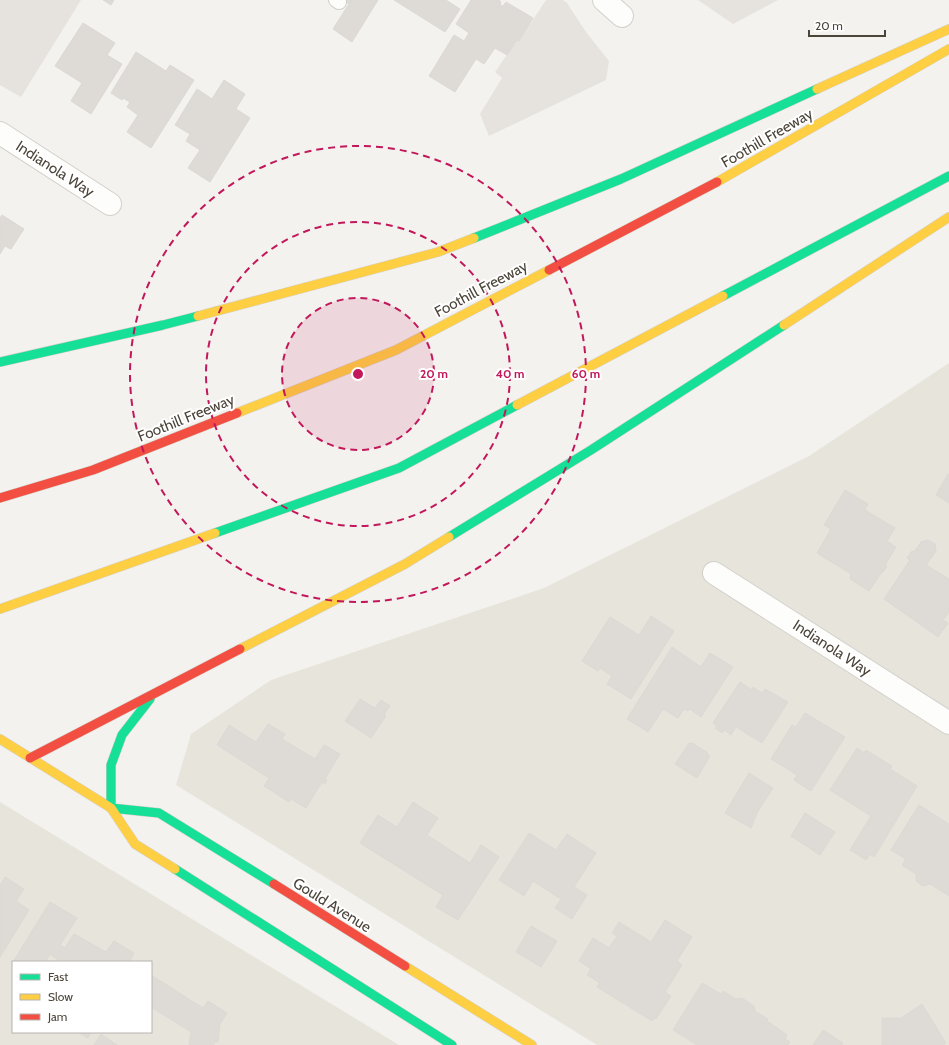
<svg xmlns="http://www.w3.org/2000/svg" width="949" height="1045" font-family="Cabin,sans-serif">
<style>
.residential{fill:#e7e4dc;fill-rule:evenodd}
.parking{fill:#e6e3df}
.building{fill:#dedbd6;stroke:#dcd9d4}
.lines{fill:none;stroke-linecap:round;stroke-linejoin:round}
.lane-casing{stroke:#d2d0cb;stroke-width:16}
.street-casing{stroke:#d2d0cb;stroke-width:24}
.fast-casing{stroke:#d3cfc5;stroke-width:10}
.slow-casing{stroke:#d3cfc5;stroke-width:10}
.jam-casing{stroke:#d3cfc5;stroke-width:10}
.lane{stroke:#fdfdfc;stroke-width:14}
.street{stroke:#fdfdfc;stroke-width:22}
.fast{stroke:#16e098;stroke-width:9}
.slow{stroke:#ffcf43;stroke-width:9}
.jam{stroke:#f24e42;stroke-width:9}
.ring{fill:none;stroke:#c2185b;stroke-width:2;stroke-dasharray:7 5}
.labels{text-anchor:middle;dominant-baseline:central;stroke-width:4;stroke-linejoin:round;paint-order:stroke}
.street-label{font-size:15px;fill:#4b4439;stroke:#fff}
.centre{fill:#c2185b;stroke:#fff;stroke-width:2}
.ring-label{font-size:12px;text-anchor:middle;font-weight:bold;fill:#c2185b;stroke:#fff;stroke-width:4;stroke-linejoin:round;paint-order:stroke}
</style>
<rect width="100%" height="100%" fill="#f4f2ee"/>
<!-- residential -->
<g class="residential">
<path d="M949,363V1045H597L176,785L191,734L271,680L544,588L809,456Z"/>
<path d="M0,802L399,1045H0ZM13,962H151V1032H13Z"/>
</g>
<!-- parking -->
<g class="parking">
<path d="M0,0H81L21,97L0,85Z"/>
<path d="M546,0H563L567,3L586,32L609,61L606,80L489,136L480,114L502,78L495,72L517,40L519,41Z"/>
<path d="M698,0H778L733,24Z"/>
</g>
<!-- building -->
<g class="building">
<path d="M103,0H114L111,5Z"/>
<path d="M348,0H378L352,42L333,29L349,4L346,2Z"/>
<path d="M394,0H446L460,9L445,32Z"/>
<path d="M471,0H499L501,2L500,5L503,6L506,2L533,18L519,41L517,40L507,55L495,48L484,64L476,59L455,92L429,76L454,35L464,41L469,33L456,24Z"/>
<path d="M83,23L115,43L107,55L122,64L91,114L71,101L82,83L55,66Z"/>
<path d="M136,52L166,71L170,65L194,80L151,148L127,132L138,115L127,107L130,102L123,98L122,100L111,93Z"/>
<path d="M224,80L245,94L236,109L250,118L210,182L188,168L200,150L186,141L190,134L175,125L197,89L212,99Z"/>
<path d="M2,215L24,229L11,249L5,246L0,254V218Z"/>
<path d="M948,474L949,475V503L936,495Z"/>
<path d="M845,490L868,504L865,510L895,528L887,541L896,547L885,565L887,566L883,572H882L869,591L850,579L851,574L817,553L831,529L824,525Z"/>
<path d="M928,540L935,544L936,551L926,565L949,579V612L943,620L948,623L938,637L884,599L910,560L907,558L912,551L914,552L921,542Z"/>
<path d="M651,616L674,631L631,699L607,684L612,676L600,668L598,671L582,661L610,617L639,635Z"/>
<path d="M672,647L701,667L710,653L733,667L701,717L690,709L688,711L684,709L678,718L663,709L648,732L627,719Z"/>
<path d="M740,682L752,690L753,687L762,693L765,689L788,702L762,743L736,727L731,735L724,730L722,733L715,728L717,726L713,723Z"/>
<path d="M360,699L375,708L381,700L390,706L384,714L386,716L371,738L345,721Z"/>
<path d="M805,713L845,737L811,791L794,780L797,775L771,759L792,725L796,727Z"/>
<path d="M268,724L285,734L282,739L315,759L324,745L340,754L325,779L327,780L325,784L322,782L306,808L291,799L289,802L264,786L269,778L217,745L229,725L256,742Z"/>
<path d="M689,743L691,744L692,743L708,753L707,754L710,756L697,778L675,764Z"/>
<path d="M857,748L864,753L866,750L892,766L890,769L917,786L874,857L870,854L866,860L850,850L871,816L830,790Z"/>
<path d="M749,773L773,788L757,813L751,828L725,813Z"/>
<path d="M413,802L438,818L427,835L470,863L481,845L499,857L458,920L436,907L443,895L360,843L378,815L397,827Z"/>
<path d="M919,805L949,824V896L930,884L923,886L916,881V874L902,865L906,859L891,850Z"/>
<path d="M805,813L835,832L820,855L791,836Z"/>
<path d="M529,833L556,850L567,834L596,853L574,887L587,895L572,919L555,908L561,899L533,881L524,896L499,880Z"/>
<path d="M5,877L24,889L16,901L29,910L0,957V885Z"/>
<path d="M50,902L77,918L60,945L65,948L74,934L106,952L114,941L134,953L129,962H57L58,960L50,954L45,962H13Z"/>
<path d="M665,920L692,937L677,961L682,965L665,992L671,996L656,1019L654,1018L652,1021L597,987L600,983L587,975L591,969L579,961L593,938L609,948L617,936L612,933L619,922L651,942Z"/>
<path d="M531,926L557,941L541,967L516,952Z"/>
<path d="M151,975L203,1008L208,1001L227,1013L220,1024L218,1042H214V1045H189L191,1032L151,1007Z"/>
<path d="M702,983L721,994L723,991L736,999L742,998L754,1006L755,1011L768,1019L767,1021L787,1035L785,1039L790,1042L788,1045H697L673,1030Z"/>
<path d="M922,1004L946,1043L943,1045H882V1018H901Z"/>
<path d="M823,1030L843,1043L842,1045H813Z"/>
<path d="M78,1032H91L88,1038Z"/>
<path d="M101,1034L117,1045H94Z"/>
</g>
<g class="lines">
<defs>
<path id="lane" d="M336,0L339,2"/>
<g id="street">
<path d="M604,0L622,16"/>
<path d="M0,133L110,204"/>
<path d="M714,573L949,723"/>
</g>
<g id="fast">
<path d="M474,238L621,179L817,89"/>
<path d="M723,296L949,176"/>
<path d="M0,362L163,325L198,316"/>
<path d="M215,533L399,468L517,405"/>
<path d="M449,537L591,450L784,325"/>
<path d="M111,808L159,813L274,884"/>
<path d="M111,808V765L122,735L150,699"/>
<path d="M175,869L452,1045"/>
</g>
<g id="slow">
<path d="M817,89L949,29"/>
<path d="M717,182L949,49"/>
<path d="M198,316L438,252L474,238"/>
<path d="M784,325L949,217"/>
<path d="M517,405L723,296"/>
<path d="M237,413L396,350L549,270"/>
<path d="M0,609L215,533"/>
<path d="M240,649L405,564L449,537"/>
<path d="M0,739L111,808L135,844L175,869"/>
<path d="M405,966L532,1045"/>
</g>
<g id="jam">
<path d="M549,270L717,182"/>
<path d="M0,498L93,470L237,413"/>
<path d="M30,758L240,649"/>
<path d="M274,884L405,966"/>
</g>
</defs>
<!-- lane casing -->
<use href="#lane" class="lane-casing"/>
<!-- street casing -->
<use href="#street" class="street-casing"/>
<!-- fast casing -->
<use href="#fast" class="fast-casing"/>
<!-- slow casing -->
<use href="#slow" class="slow-casing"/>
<!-- jam casing -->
<use href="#jam" class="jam-casing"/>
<!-- lane -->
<use href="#lane" class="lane"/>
<!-- street -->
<use href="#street" class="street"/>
<!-- fast -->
<use href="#fast" class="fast"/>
<!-- slow -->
<use href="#slow" class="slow"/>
<!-- jam -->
<use href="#jam" class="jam"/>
</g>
<!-- distance rings -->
<circle cx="358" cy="374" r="76" fill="#c2185b" fill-opacity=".12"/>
<g class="ring">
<circle cx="358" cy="374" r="76"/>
<circle cx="358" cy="374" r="152"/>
<circle cx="358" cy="374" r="228"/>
</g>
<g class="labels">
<!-- street labels -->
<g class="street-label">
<text transform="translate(767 138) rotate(-30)">Foothill Freeway</text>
<text transform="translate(55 169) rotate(33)">Indianola Way</text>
<text transform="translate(481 289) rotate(-28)">Foothill Freeway</text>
<text transform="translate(186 418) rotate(-22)">Foothill Freeway</text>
<text transform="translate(832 648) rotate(33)">Indianola Way</text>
<text transform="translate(332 905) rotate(32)">Gould Avenue</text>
</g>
</g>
<circle cx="358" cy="374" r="6" class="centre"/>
<g class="ring-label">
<text x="434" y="378">20 m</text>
<text x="510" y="378">40 m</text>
<text x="586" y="378">60 m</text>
</g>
<!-- legend -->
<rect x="12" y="961" width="140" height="72" fill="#ffffff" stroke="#b7b4b0"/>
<rect x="20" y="974" width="20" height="6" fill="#16e098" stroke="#b7b4b0"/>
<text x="48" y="981" font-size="12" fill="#4b4439">Fast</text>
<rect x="20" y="994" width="20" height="6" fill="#ffcf43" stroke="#b7b4b0"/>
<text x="48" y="1001" font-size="12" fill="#4b4439">Slow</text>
<rect x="20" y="1014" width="20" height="6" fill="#f24e42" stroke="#b7b4b0"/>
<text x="48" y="1021" font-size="12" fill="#4b4439">Jam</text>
<!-- scale -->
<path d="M809 30v6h76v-6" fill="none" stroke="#4b4439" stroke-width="2"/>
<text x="815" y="30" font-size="12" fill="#4b4439" stroke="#ffffff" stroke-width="3" paint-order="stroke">20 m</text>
</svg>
